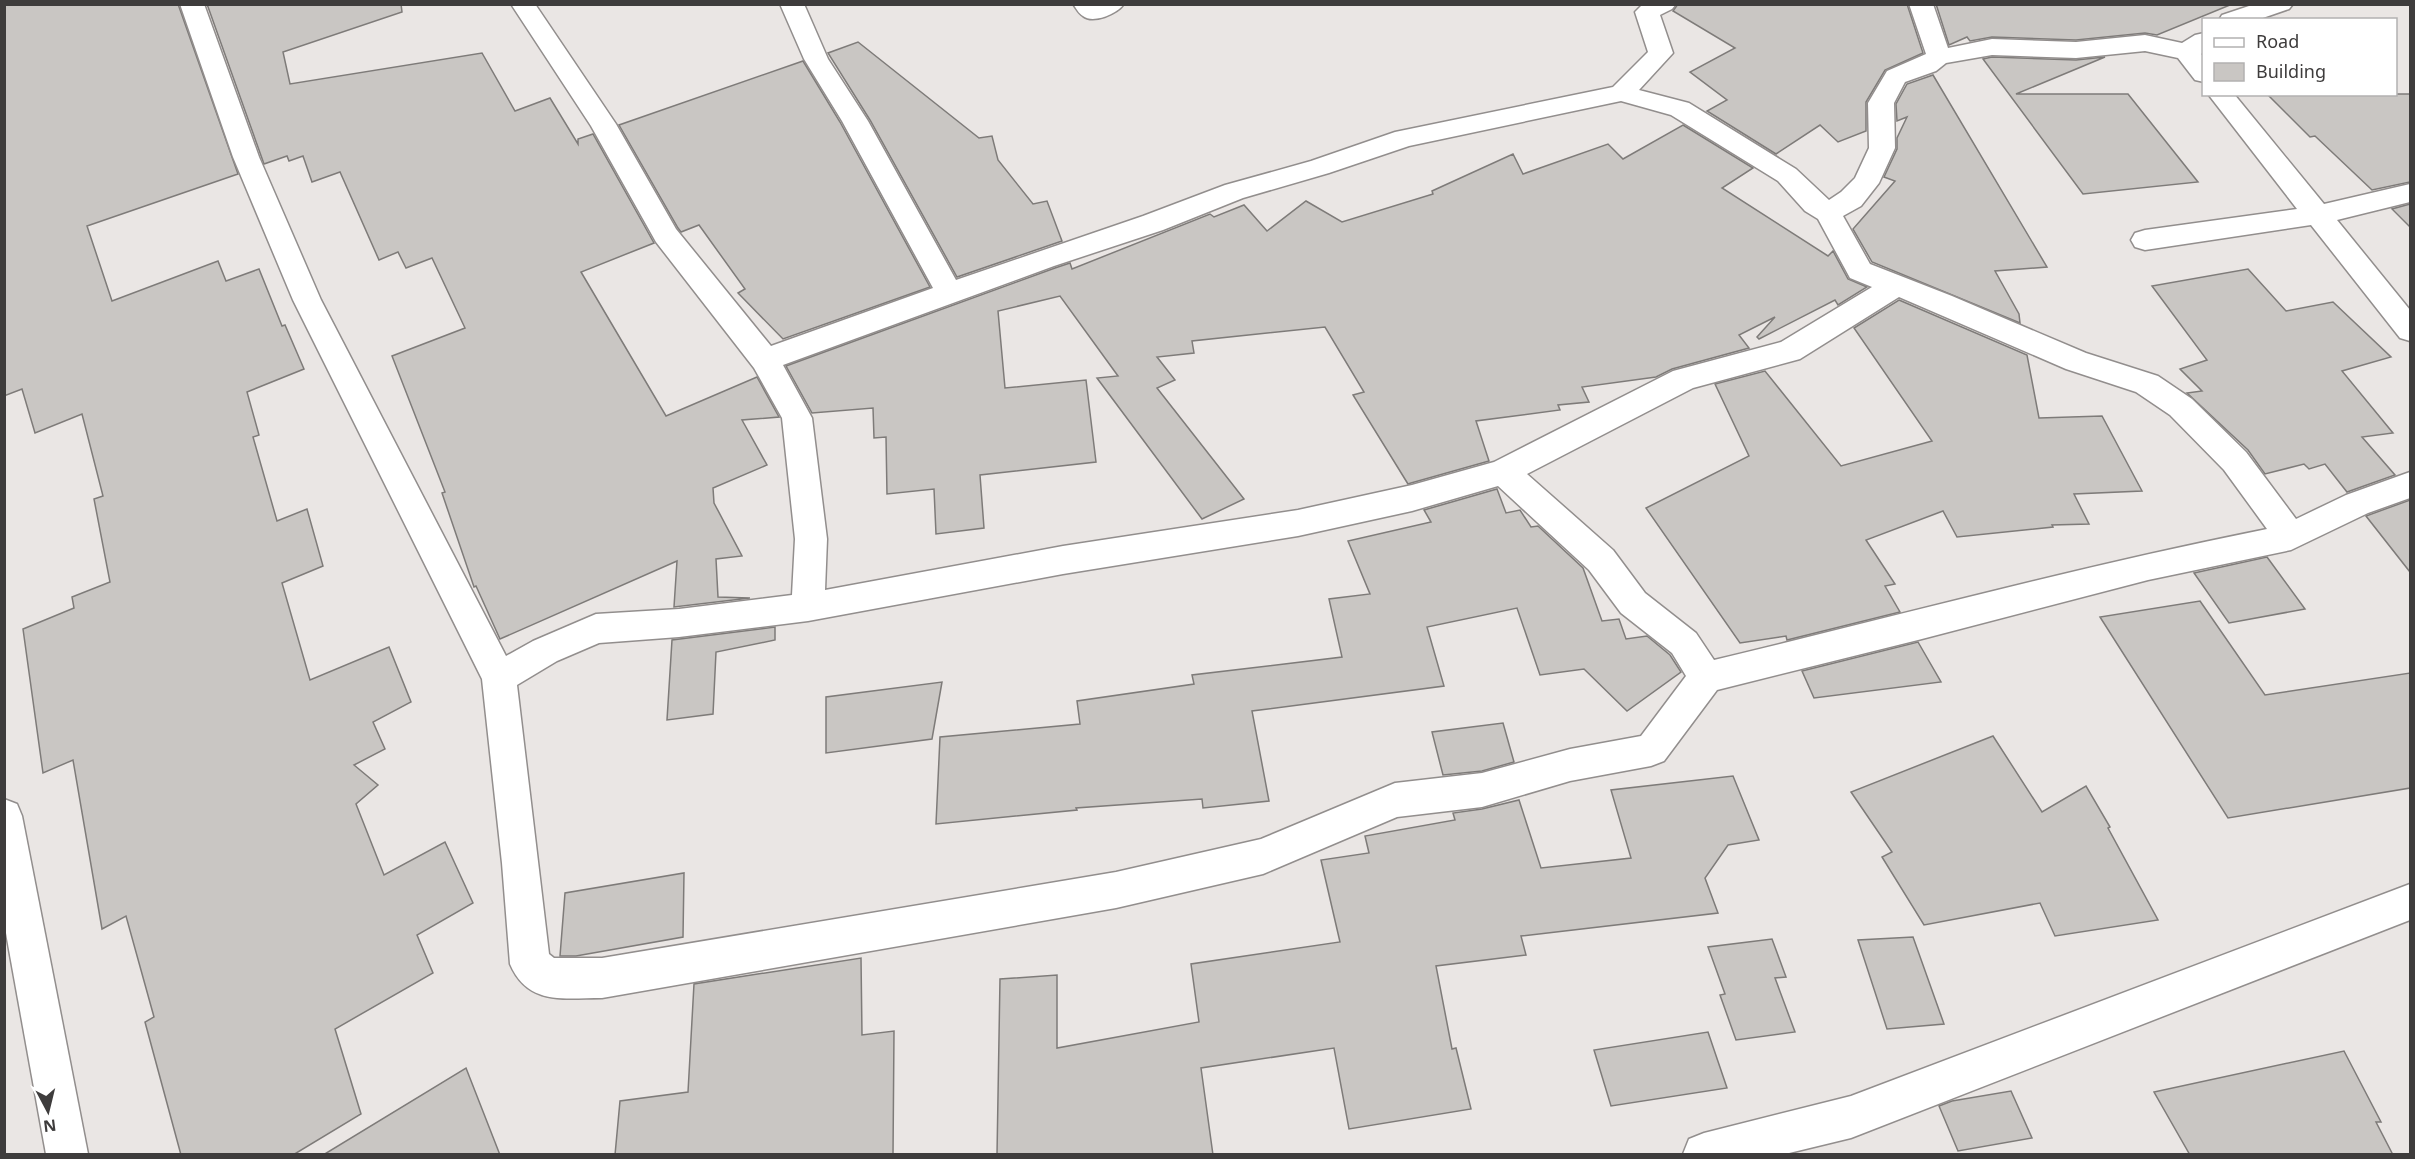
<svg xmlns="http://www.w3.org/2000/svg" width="2415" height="1159" font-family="'Noto Sans',sans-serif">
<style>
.building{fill:#c9c6c3;stroke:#7e7b79;stroke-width:1.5}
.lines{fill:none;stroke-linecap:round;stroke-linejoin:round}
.street-casing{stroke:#928e8d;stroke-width:3}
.street{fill:#fff;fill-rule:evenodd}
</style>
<rect width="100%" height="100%" fill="#eae6e4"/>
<!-- building -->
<g class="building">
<path d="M4,4H178L238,174L87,226L112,301L218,261L226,281L259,269L282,326L285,325L304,369L247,392L259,435L253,437L277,521L307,509L323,566L282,583L310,680L389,647L411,702L373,722L385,749L354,765L378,785L356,804L384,875L445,842L473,903L417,935L433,973L335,1029L361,1114L293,1155H181L145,1022L154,1017L126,916L102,929L73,760L43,773L23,629L74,608L72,597L110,582L94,499L103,496L82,414L35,433L22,389L4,396Z"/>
<path d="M207,4H401L402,12L283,52L290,84L482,53L515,111L550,98L578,144V139L593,134L654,243L581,272L666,416L757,377L779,417L742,420L767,465L713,488L714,503L742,556L716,559L718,597L750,598L674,607L677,561L500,639L476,586L474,587L442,493L445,492L392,356L465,328L432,258L406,268L398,252L379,260L340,172L312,182L303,156L289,161L287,156L264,164Z"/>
<path d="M1678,4H1907L1923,53L1885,70L1866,102V131L1838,142L1820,125L1776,154L1707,111L1727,100L1690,72L1735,48L1673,11Z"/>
<path d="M1936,4H2230V5L2157,35L2145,33L2076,40L1992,37L1970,41L1967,37L1949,45Z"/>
<path d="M858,42L979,138L992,136L998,160L1033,204L1047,201L1062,241L957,277L870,120L828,53Z"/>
<path d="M1992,57L2076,60L2105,57L2016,94H2128L2198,182L2083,194L1983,59Z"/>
<path d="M803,61L840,122L930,287L783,339L738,293L745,289L699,225L681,232L678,228L619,125Z"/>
<path d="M1933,75L2047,267L1995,271L2019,314L2020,323L1872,262L1853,229L1895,181L1884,177L1897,149V138L1907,117L1897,121L1896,104L1907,84Z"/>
<path d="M2267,94H2410V182L2372,190L2315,136L2310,137Z"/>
<path d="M1683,125L1753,168L1722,188L1828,256L1833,251L1848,279L1867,287L1838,305L1835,300L1759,339L1757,337L1775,317L1739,335L1749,348L1672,369L1656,377L1582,387L1589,402L1558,405L1560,410L1476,421L1489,461L1411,483L1408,484L1353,395L1364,392L1325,327L1192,341L1194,353L1157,357L1175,380L1157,388L1244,499L1202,519L1097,378L1118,376L1060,296L998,311L1005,388L1086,380L1096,462L980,475L984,528L936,534L934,489L887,494L886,437L874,438L873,408L812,413L786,366L1055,268L1070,263L1072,269L1210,214L1214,217L1244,205L1267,231L1306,201L1342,222L1433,194L1432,191L1513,154L1523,174L1608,144L1623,159Z"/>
<path d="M2410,204V227L2392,209Z"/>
<path d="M2248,269L2286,311L2333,302L2391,357L2342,371L2393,433L2362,437L2395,475L2347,492L2325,464L2309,469L2304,464L2265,474L2248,450L2187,393L2202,391L2180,369L2207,360L2152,286Z"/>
<path d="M1899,300L2027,355L2039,418L2102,416L2142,491L2074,494L2089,524L2052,525L2053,527L1957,537L1943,511L1866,540L1895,584L1885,586L1900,612L1787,640L1786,636L1740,643L1646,508L1749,456L1715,384L1765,371L1841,466L1932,441L1854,328Z"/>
<path d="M1497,489L1506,513L1520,510L1531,527L1538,526L1583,568L1602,621L1619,619L1626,639L1647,636L1670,655L1681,672L1627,711L1584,669L1540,675L1517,608L1427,627L1444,686L1252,711L1269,801L1203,808L1202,799L1076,808L1077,810L936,824L940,737L1080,724L1077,701L1194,684L1192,675L1342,657L1329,599L1370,594L1348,541L1431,522L1424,510Z"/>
<path d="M2410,500V572L2366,516Z"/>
<path d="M2267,557L2305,609L2229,623L2194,573Z"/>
<path d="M2200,601L2265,695L2410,673V788L2228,818L2100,617Z"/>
<path d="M775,627V640L716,652L713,714L667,720L672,640Z"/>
<path d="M1918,642L1941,682L1814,698L1802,671Z"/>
<path d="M942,682L932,739L826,753V697Z"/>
<path d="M1503,723L1514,762L1482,771L1443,775L1432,732Z"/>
<path d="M1993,736L2042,812L2086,786L2110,827L2108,828L2158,920L2055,936L2040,903L1924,925L1882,857L1892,852L1851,792Z"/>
<path d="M1733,776L1759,840L1728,845L1705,878L1718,913L1521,936L1526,955L1436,966L1452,1049L1456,1048L1471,1109L1349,1129L1334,1048L1201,1068L1213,1155H997L1000,979L1057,975V1048L1199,1022L1191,964L1340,942L1321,860L1369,853L1365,836L1455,820L1453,813L1482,809L1519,800L1541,868L1631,858L1611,790Z"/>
<path d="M684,873L683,937L576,956H560L565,893Z"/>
<path d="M1913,937L1944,1024L1887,1029L1858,940Z"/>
<path d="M1772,939L1786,977L1775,978L1795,1032L1736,1040L1720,995L1725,994L1708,947Z"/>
<path d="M861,958L862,1035L894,1031L893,1155H615L620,1101L688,1092L694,984Z"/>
<path d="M1708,1032L1727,1088L1611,1106L1594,1050Z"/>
<path d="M2344,1051L2381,1122H2376L2393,1155H2190L2154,1092Z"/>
<path d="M466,1068L500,1155H323Z"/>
<path d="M2011,1091L2032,1138L1958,1151L1939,1106L1952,1101Z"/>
</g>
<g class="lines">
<defs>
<g id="street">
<path d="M180,4H204L259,157L321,300L506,656L533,641L596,614L679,609L792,595L795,539L782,418L754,368L656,242L591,126L511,4H535L616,124L676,229L771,346L933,288L842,121L804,59L780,4H804L828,59L868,121L956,280L1143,216L1225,185L1311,161L1395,132L1613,87L1648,52L1635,12L1643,4H1676L1672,9L1660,15L1673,53L1639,90L1689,103L1796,169L1829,200L1841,192L1855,178L1869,148L1868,103L1887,71L1926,54L1909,4H1933L1948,48L1992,39L2076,42L2145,35L2182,43L2195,35L2204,33V52L2201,54L2204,57V82L2195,80L2178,58L2145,51L2076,58L1992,55L1946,63L1936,71L1905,82L1894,103L1895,148L1879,183L1861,206L1843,216L1870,264L1952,296L2086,353L2158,376L2192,399L2246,452L2296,519L2346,495L2410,472V498L2368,513L2291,550L2148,580L1918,640L1717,690L1664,761L1651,766L1570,781L1482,807L1397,817L1263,874L1116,908L602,998C564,998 528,1006 510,964L502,863L482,679L293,300L233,157ZM1621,101L1671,115L1778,181L1805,211L1818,219L1850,278L1872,287L1781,342L1673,371L1494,462L1412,485L1298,510L1063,546L825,590L827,539L812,418L783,365L1054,266L1163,230L1243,198L1329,173L1409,146ZM1899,297L2066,369L2136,392L2170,415L2224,470L2267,529C2081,566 1898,616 1714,660L1696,633L1645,593L1613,550L1527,474L1693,388L1800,359ZM1498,486L1589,570L1621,613L1672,653L1686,676L1641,736L1570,749L1482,773L1395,783L1261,839L1116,872L602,958H554L549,954L517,685L557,661L599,643L679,637L808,621L1063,574L1298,536L1412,511Z"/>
<path d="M1073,4H1124C1117,14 1093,24 1083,16C1079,14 1076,8 1073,4Z"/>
<path d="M2255,4H2293L2289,9L2257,20H2219L2222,15Z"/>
<path d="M2208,94H2234L2324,204L2410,184V202L2337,220L2410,310V341L2400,338L2311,225L2145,250L2135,247L2131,240L2135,233L2145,230L2297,209Z"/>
<path d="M4,799L17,804L22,816L88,1154H46L4,922Z"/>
<path d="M2410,884V920L1851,1138L1785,1154H1683L1689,1139L1704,1133L1851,1096Z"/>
</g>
</defs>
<!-- street casing -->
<use href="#street" class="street-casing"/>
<!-- street -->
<use href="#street" class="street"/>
</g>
<!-- border -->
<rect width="2415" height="1159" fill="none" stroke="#3e3c3c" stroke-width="12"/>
<!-- legend -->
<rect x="2202" y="18" width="195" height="78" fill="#ffffff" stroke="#b2b1b1" stroke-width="1.5"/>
<rect x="2214" y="38" width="30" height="9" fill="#ffffff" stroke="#b2b1b1" stroke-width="1.5"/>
<text x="2256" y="48" font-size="18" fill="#3e3c3c">Road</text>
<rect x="2214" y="63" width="30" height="18" fill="#c9c6c3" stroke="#b2b1b1" stroke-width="1.5"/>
<text x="2256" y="78" font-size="18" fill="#3e3c3c">Building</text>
<!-- north arrow -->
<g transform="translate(48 1111) rotate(173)" stroke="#ffffff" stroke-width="4.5" paint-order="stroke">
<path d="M0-4.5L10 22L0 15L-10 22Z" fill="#3e3c3c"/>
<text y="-9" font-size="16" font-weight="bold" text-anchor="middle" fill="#3e3c3c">N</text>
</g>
</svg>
